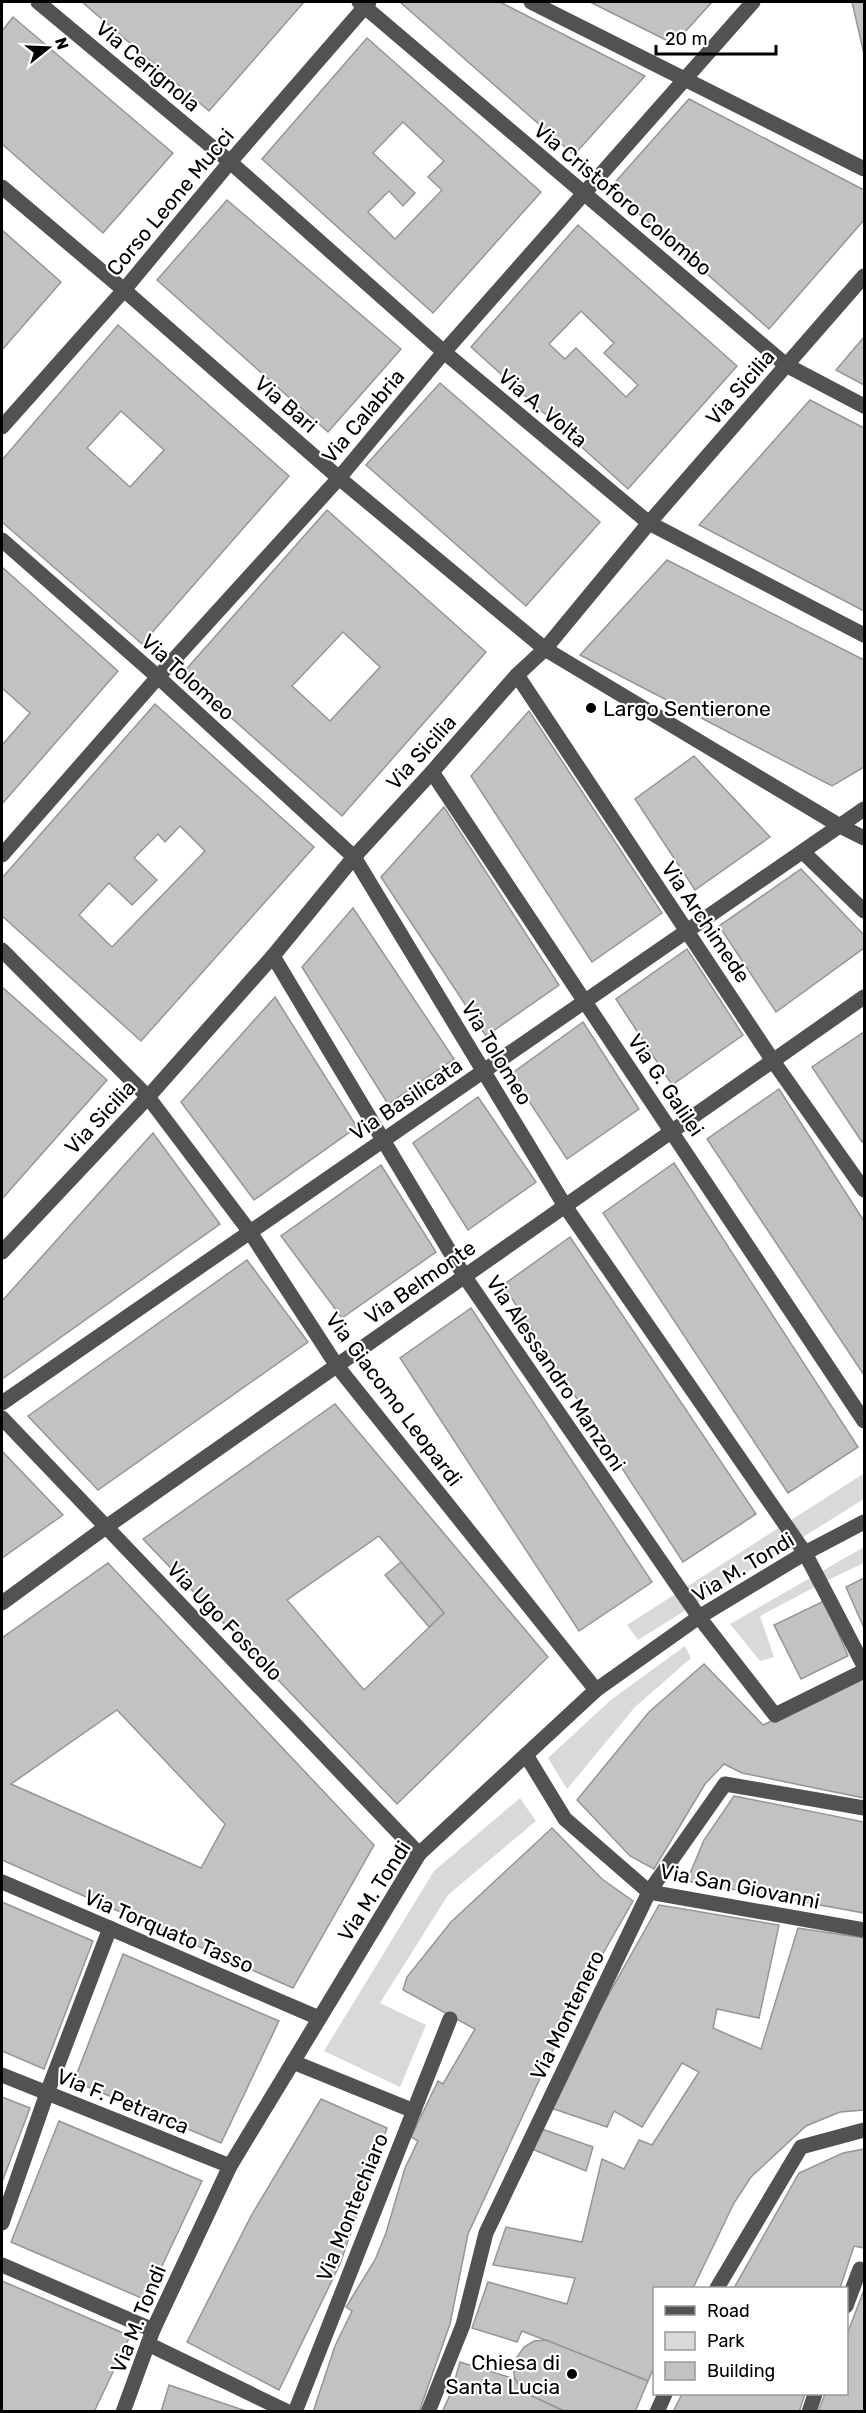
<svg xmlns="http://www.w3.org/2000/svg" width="866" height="2413" font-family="Rubik,sans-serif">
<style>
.green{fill:#d9d9d9}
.building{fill:#c2c2c2;stroke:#969696;stroke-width:1.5;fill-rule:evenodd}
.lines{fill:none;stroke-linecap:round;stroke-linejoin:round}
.minor{stroke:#525252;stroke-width:15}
.poi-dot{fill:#000;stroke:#fff;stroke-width:2}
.labels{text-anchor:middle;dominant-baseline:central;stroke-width:4.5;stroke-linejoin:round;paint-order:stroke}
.street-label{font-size:21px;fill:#000;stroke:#fff}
.poi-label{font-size:21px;fill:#000;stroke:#fff;text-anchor:start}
</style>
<rect width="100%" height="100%" fill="#fff"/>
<!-- green -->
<g class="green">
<path d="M863,1474L864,1499L638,1640L627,1625Z"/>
<path d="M864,1547V1563L828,1580L760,1616L774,1657L760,1661L730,1624Z"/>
<path d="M685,1646L691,1658L635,1707L567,1789L548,1758L612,1699Z"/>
<path d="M520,1798L536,1821L448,1895L380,2003L426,2025L400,2087L324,2051L434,1871Z"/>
</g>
<!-- building -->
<g class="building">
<path d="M82,2H304L209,111Z"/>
<path d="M400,2H500L645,76L574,155Z"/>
<path d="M590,2H712L674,44Z"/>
<path d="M852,2H864V54Z"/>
<path d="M13,17L173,153L103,233L2,144V31Z"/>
<path d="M367,38L541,192L433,313L262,159ZM403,122L444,161L428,177L442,190L395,239L368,212L389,191L403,206L415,193L373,153Z"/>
<path d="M689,99L864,190V220L769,329L610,188Z"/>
<path d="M227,200L401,349L328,432L157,280Z"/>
<path d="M578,225L737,366L628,489L471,347ZM581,311L614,343L604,353L638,385L626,397L576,348L565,359L549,344Z"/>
<path d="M2,230L61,282L2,350Z"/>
<path d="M118,325L289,476L142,644L2,522V460ZM121,411L164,450L130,487L87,448Z"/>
<path d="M864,337V385L836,370Z"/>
<path d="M440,383L600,522L526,606L366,465Z"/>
<path d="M810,400L864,428V611L699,525Z"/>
<path d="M327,510L486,652L342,816L182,674ZM343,632L380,667L330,721L292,686Z"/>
<path d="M667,560L864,660V767L832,786L580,655Z"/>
<path d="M2,567L118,671L2,804V745L30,713L2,688Z"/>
<path d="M155,704L314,847L141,1041L2,916V878ZM180,826L205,851L112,947L79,915L109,883L132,905L157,880L134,858L158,834L165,842Z"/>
<path d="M529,711L662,913L592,962L471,776Z"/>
<path d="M694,756L770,837L695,890L635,799Z"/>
<path d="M444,807L559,985L486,1036L381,877Z"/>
<path d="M801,869L864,935V948L776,1012L719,926Z"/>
<path d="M353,908L454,1059L388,1104L302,967Z"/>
<path d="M687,949L743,1035L672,1085L616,999Z"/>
<path d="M2,987L107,1080L2,1199Z"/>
<path d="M275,997L357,1127L254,1200L181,1102Z"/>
<path d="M583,1022L639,1109L567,1159L511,1074Z"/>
<path d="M864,1032V1140L862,1142L812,1067Z"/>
<path d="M779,1089L864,1221V1375L707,1139Z"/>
<path d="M478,1097L536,1182L468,1230L413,1143Z"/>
<path d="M153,1133L220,1224L2,1379V1301Z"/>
<path d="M674,1163L858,1447L788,1493L603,1213Z"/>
<path d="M381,1165L436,1252L342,1318L281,1236Z"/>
<path d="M570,1237L756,1514L683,1562L503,1285Z"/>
<path d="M247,1260L308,1342L98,1490L28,1416Z"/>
<path d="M471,1308L652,1582L579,1631L400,1358Z"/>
<path d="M335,1404L548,1657L397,1804L143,1539ZM379,1536L444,1613L364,1690L287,1600Z"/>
<path d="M2,1451L63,1515L2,1558Z"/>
<path d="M401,1562L444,1613L429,1627L385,1575Z"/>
<path d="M108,1563L374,1845L293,1988L2,1860V1638ZM117,1710L225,1824L201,1868L11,1784Z"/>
<path d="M864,1578V1628L846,1587Z"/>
<path d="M824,1601L848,1656L801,1679L774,1625Z"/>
<path d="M704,1664L763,1725L864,1678V1798L742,1773L724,1764L705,1784L654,1869L630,1856L577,1800L649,1712Z"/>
<path d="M734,1796L864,1822V1913L687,1881L704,1840Z"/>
<path d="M552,1828L602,1879L633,1901L597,1964L555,2046L468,2234L450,2324L419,2412H313L335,2346L352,2311L346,2307L375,2260L386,2233L405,2168L418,2141L411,2137L438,2081L443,2084L475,2029L403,1990L407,1977L451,1922Z"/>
<path d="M2,1902L93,1941L44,2069L2,2051Z"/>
<path d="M659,1905L779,1925L759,2018L717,2009L713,2028L761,2049L798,1928L864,1938V2110L840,2112L806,2126L751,2177L734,2203L693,2288H654V2367L648,2381L522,2331L517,2342L472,2328L488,2282L567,2304L575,2278L493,2265L506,2227L582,2242L602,2159L624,2169L639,2140L652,2145L699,2072L682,2063L642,2127L614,2111L607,2127L551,2108L583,2040Z"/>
<path d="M123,1954L279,2021L221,2143L74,2081Z"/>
<path d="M2,2097L30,2108L2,2182Z"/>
<path d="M321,2099L387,2128L340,2264L279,2390L187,2342L251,2216Z"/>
<path d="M59,2121L202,2181L146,2300L11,2242Z"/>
<path d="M542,2129L593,2147L586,2171L532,2149Z"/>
<path d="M864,2149V2248L854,2246L840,2288H734L799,2173L843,2153Z"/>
<path d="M2,2281L130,2336L94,2412H2Z"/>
<path d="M864,2290V2412H818L825,2394H846V2337Z"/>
<path d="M546,2340L648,2381L635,2412H566L523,2392L515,2379L513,2368L517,2357L524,2347L534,2341Z"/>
<path d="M460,2362L515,2379L523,2392L566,2412H442L451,2393Z"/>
<path d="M169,2385L249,2412H161Z"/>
<path d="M682,2394H805L799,2412H673Z"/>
</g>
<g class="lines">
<!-- minor -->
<g class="minor">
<path d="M38,2L230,162L444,352L649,523L864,635"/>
<path d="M359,2L786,365L864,406"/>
<path d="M531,2L864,169"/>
<path d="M2,187L124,290L339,478L545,649L840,826L864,838"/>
<path d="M2,427L124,290L230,162L369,2"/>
<path d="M2,540L158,677L354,857L565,1206L805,1553L864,1666"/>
<path d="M517,675L773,1061L864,1190"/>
<path d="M432,772L864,1421"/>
<path d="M803,852L864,911"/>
<path d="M2,855L158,677L339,478L444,352L753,2"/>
<path d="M2,950L148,1097L250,1232L337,1366L596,1690"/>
<path d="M273,956L465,1277L699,1617L775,1715L864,1671"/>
<path d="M2,1252L148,1097L273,956L354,857L432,772L517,675L545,649L649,523L864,276"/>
<path d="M2,1403L864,809"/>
<path d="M2,1418L419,1854"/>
<path d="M2,1603L106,1527L864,997"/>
<path d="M526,1755L565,1819L649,1892L864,1930"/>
<path d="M2,1882L319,2018"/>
<path d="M293,2062L414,2111"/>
<path d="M2,2075L230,2166"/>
<path d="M2,2223L47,2093L110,1928"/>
<path d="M2,2265L153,2330"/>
<path d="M717,2288L801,2147L864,2130"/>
<path d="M846,2306L860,2269L864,2270"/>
<path d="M148,2344L288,2412"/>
<path d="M123,2412L153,2330L230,2166L419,1854L596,1690L699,1617L805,1553L864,1522"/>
<path d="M295,2412L450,2019"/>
<path d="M428,2412L463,2325L486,2233L649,1892L725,1784L864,1808"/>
<path d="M657,2412L665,2394"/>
<path d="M809,2412L815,2394"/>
</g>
</g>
<!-- markers -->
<g class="poi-dot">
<circle cx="591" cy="708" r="6"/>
<circle cx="572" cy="2374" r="6"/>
</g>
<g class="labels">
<!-- street labels -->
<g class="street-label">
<text transform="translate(148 66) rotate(40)">Via Cerignola</text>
<text transform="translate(623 199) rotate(40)">Via Cristoforo Colombo</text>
<text transform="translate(170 202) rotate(-50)">Corso Leone Mucci</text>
<text transform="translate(740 387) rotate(-49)">Via Sicilia</text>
<text transform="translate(286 404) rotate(41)">Via Bari</text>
<text transform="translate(543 408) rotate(40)">Via A. Volta</text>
<text transform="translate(363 416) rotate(-50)">Via Calabria</text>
<text transform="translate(188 677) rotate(42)">Via Tolomeo</text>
<text transform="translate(421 752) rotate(-48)">Via Sicilia</text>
<text transform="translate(706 922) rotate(56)">Via Archimede</text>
<text transform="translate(497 1053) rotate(59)">Via Tolomeo</text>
<text transform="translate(666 1085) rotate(56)">Via G. Galilei</text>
<text transform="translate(406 1099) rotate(-34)">Via Basilicata</text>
<text transform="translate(100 1117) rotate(-47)">Via Sicilia</text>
<text transform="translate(420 1282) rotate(-35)">Via Belmonte</text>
<text transform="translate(556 1373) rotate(56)">Via Alessandro Manzoni</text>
<text transform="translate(394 1399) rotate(53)">Via Giacomo Leopardi</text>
<text transform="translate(743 1567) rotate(-31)">Via M. Tondi</text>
<text transform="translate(225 1621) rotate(46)">Via Ugo Foscolo</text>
<text transform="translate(740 1886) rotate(11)">Via San Giovanni</text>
<text transform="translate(374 1891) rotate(-57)">Via M. Tondi</text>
<text transform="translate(169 1931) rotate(23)">Via Torquato Tasso</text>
<text transform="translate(567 2015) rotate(-64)">Via Montenero</text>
<text transform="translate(123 2101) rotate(22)">Via F. Petrarca</text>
<text transform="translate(352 2207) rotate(-68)">Via Montechiaro</text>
<text transform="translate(138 2319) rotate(-68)">Via M. Tondi</text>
</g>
<!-- poi labels -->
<g class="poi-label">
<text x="603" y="708">Largo Sentierone</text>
<text x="560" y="2362" text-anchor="end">Chiesa di<tspan x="560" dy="24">Santa Lucia</tspan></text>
</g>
</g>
<!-- border -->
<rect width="866" height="2413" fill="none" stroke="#000000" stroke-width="6"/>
<!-- legend -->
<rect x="653" y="2287" width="195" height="108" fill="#ffffff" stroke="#999999" stroke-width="1.5"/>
<rect x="665" y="2306" width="30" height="9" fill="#525252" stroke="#999999" stroke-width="1.5"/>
<text x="707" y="2317" font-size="18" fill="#000000">Road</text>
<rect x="665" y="2332" width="30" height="18" fill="#d9d9d9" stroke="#999999" stroke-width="1.5"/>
<text x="707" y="2347" font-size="18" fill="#000000">Park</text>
<rect x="665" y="2362" width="30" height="18" fill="#c2c2c2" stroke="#999999" stroke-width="1.5"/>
<text x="707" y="2377" font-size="18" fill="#000000">Building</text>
<!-- north arrow -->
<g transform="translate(48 48) rotate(72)" stroke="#ffffff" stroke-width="4.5" paint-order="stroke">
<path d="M0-4.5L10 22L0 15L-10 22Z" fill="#000000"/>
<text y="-9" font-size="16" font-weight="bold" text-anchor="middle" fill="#000000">N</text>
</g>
<!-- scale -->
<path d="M656 45v9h120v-9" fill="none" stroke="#000000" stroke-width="3"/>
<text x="665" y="45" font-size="18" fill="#000000" stroke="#ffffff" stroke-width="4.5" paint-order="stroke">20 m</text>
</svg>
